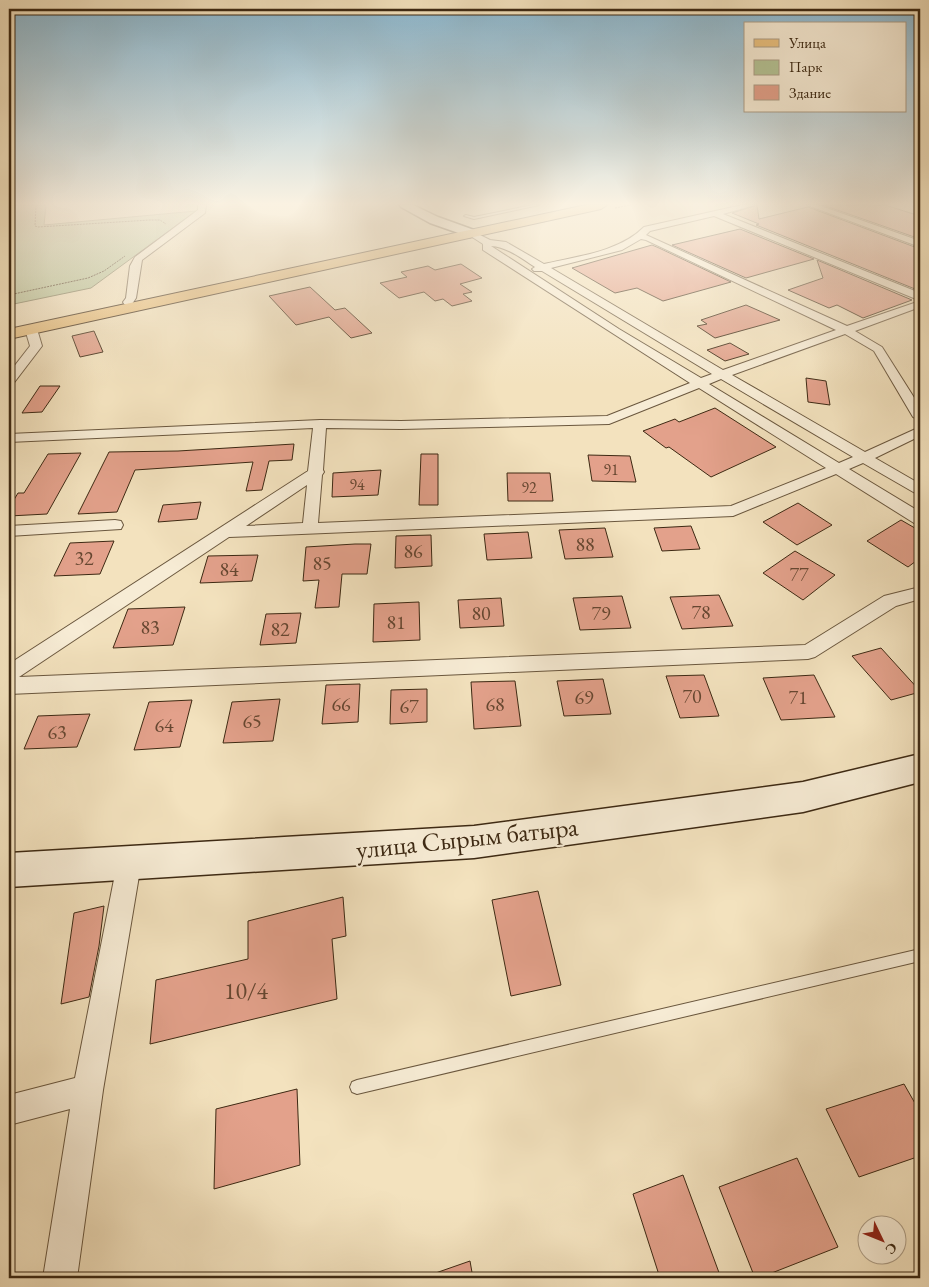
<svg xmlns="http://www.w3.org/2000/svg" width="929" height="1287" font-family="'EB Garamond',serif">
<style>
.green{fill:#b5c496;stroke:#797654}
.building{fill:#e3a18b;stroke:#3d2913}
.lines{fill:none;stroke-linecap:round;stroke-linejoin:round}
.lane-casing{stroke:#6a573e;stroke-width:2}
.street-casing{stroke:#6a573e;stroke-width:2}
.secondary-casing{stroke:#3d2913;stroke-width:3}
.primary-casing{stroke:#3d2913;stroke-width:2}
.path{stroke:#3d2913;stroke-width:1;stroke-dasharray:2 1;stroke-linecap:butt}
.lane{fill:#f7ecd5;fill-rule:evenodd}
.street{fill:#f7ecd5;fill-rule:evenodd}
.secondary{fill:#f7ecd5;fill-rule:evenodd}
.primary{fill:#eac17f;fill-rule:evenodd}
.labels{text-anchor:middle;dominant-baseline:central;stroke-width:4.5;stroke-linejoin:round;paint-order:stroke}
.far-number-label{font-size:16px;fill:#664731}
.number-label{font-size:20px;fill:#664731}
.near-number-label{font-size:24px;fill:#664731}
.near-street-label{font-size:26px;fill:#3d2913;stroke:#f7ecd5}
</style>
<rect width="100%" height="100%" fill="#f3e2be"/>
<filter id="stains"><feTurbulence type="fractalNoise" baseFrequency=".004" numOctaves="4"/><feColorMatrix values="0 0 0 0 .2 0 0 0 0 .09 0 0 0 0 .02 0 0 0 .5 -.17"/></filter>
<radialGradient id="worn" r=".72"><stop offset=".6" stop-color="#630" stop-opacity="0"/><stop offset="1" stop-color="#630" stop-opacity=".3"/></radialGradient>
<!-- green -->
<path class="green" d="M9,205H46L44,225L196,211L91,288L9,305Z"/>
<!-- building -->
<g class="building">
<path d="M757,205L759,219L808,207L920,249V291L756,225L759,224L732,213Z"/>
<path d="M823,205H864L869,206L885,205L920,216V239Z"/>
<path d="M740,229L814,259L746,278L672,245Z"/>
<path d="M652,245L659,248L731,282L663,301L637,288L615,293L572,268Z"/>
<path d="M817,260L912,300L863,318L837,305L829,308L788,290L823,278Z"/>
<path d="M461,264L482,278L460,284L472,292L463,294L472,301L452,306L443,299L435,301L424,292L399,298L380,283L407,277L401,272L428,266L435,270Z"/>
<path d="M310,287L335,310L345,308L372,333L351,338L329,317L296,325L269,296Z"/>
<path d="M746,305L780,320L715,338L697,326L707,324L701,320Z"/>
<path d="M94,331L103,352L80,357L72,336Z"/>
<path d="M730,343L749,354L725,361L707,350Z"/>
<path d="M806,378L826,381L830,405L808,402Z"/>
<path d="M40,386H60L42,412L22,413Z"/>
<path d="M715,408L776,447L711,477L669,447L666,448L643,431L675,419L679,422Z"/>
<path d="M294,444L292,460L269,461L262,490L246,491L253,462L135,470L117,512L78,514L109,452L178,451Z"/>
<path d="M81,453L47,514L9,516V508L18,493H24L48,454Z"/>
<path d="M421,454H438V505H419Z"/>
<path d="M588,455L630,456L636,482L592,481Z"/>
<path d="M381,470L378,495L332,497L333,473Z"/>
<path d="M507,473H550L553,501H508Z"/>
<path d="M201,502L197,519L158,522L163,505Z"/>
<path d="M798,503L832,525L797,545L763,522Z"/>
<path d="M901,520L920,531V558L908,567L867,541Z"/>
<path d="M691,526L700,549L662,551L654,528Z"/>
<path d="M605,528L613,557L565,559L559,530Z"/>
<path d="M528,532L532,558L487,560L484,534Z"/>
<path d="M431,535L432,566L395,568L396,536Z"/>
<path d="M114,541L100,574L54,576L70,543Z"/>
<path d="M355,544H371L367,574H342L339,607L315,608L319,580L303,581L306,547Z"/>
<path d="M795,551L835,575L803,600L763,573Z"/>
<path d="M258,555L252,581L200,583L208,556Z"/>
<path d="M719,595L733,626L682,629L670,597Z"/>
<path d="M622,596L631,628L580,630L573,598Z"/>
<path d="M501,598L504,626L460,628L458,600Z"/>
<path d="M419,602L420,640L373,642L374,604Z"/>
<path d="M185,607L173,645L113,648L128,609Z"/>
<path d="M301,613L296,643L260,645L266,614Z"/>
<path d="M881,648L920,691V692L891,700L852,656Z"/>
<path d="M704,675L719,716L680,718L666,676Z"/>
<path d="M814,675L835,717L781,720L763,678Z"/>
<path d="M603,679L611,714L564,716L557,681Z"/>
<path d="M515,681L521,726L474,729L471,682Z"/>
<path d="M360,684L358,722L322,724L326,685Z"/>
<path d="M427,689V722L390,724L391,690Z"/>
<path d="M280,699L273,741L223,743L232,702Z"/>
<path d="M192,700L180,747L134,750L149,702Z"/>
<path d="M90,714L77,747L24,749L38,716Z"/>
<path d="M538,891L561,985L511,996L492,900Z"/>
<path d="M343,897L346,936L332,939L337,999L150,1044L156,980L248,959V921Z"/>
<path d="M104,906L99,946L89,997L61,1004L74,913Z"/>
<path d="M904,1084L920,1112V1156L859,1177L826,1109Z"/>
<path d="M297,1089L300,1165L214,1189L216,1109Z"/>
<path d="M797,1158L838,1247L759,1278H755L719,1187Z"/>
<path d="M683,1175L721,1278H660L633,1194Z"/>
<path d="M470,1261L473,1278H428L427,1276Z"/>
</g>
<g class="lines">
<defs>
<g id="lane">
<path d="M533,205H539L474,219L464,216L466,215L474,217Z"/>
<path d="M920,949V961L357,1094L352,1092L350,1087L352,1082L357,1080Z"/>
</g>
<g id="street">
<path d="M198,205H206L205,213L142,260L136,298L132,304H124L123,302L126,298L130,266L135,257L198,210Z"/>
<path d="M742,205H755L723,214L920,293V300L916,299L714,216L650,231L646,235L847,326L920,301V307L855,331L882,347L920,407V421L913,417L874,351L845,334L732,375L865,452L920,427V436L875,458L920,484V495L915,493L863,463L849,469L920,512V524L914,523L836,474L733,516L229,537L19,677L805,645L884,596L920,587V599L896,606L815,657L808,659L9,694V664L308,471L313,428L9,442V434L320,420L401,421L607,416L690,383L483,250V244L466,233L470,230L490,240L506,242L544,264C578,256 619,252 644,227ZM641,239L646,240L836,330L723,370L551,268L622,250ZM491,246C507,247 521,258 535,267L532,269L534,271H542L712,374L701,378L619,329ZM721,379L853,457L839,463L709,384ZM699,388L826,468L731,506L318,523L322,475L324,472L323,470L326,428L401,429L609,424ZM307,485L303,523L246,526Z"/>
<path d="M807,205H818L920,241V247Z"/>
<path d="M31,326L37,329L42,346L13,384L9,385V373L30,346L25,329Z"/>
<path d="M115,520L121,521L123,525L121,529L9,536V526Z"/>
<path d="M129,852L138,855L141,864L103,1090L77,1278H43L70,1109L9,1125V1095L75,1078L117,864L120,855Z"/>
</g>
<g id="secondary">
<path d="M400,205H413L438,217L474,230L476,233L470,237L430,223L401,207Z"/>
<path d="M920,754V782L803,812L474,858L9,887V853L474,826L803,782Z"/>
</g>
<path id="primary" d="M586,205H607L601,209L9,339V329Z"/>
</defs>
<!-- lane casing -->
<use href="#lane" class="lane-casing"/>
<!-- street casing -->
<use href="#street" class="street-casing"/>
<!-- secondary casing -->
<use href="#secondary" class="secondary-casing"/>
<!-- primary casing -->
<use href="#primary" class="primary-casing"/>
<!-- path -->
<g class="path">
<path d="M36,205L35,226L38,227L150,220H160L166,224"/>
<path d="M615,208L631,205"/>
<path d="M9,295L88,278L104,271L125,256"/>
</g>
<!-- lane -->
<use href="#lane" class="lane"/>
<!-- street -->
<use href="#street" class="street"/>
<!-- secondary -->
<use href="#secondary" class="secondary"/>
<!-- primary -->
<use href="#primary" class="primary"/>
</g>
<!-- sky -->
<linearGradient id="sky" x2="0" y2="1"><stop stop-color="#89b8d2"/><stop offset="0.53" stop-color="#faf2e2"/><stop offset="1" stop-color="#faf2e2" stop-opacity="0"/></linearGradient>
<rect width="929" height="385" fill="url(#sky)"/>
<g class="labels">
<!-- far-number labels -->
<g class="far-number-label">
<text x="611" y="469">91</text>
<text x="357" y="484">94</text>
<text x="529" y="487">92</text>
</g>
<!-- number labels -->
<g class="number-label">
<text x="585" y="544">88</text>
<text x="413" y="551">86</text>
<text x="84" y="558">32</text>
<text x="322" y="563">85</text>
<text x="229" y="569">84</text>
<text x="799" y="574">77</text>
<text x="701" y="612">78</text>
<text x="481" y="613">80</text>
<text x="601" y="613">79</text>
<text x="396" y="622">81</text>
<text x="150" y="627">83</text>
<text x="280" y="629">82</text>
<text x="692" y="696">70</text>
<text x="584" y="697">69</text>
<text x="798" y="697">71</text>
<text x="341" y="704">66</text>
<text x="495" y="704">68</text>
<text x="409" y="706">67</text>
<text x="252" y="721">65</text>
<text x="164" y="725">64</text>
<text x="57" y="732">63</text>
</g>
<!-- near-number labels -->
<g class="near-number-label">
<text x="246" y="990">10/4</text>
</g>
<!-- near-street labels -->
<g class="near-street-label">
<text transform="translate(467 838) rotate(-6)">улица Сырым батыра</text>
</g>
</g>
<!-- margin -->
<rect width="929" height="1287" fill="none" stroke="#f3e2be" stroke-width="30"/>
<rect x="10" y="10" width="909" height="1267" fill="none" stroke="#3d2913" stroke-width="2.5"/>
<rect x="15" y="15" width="899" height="1257" fill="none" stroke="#3d2913"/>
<!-- legend -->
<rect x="744" y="22" width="162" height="90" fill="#f7ecd5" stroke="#ad9e87"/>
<rect x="754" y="39" width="25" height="8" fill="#eac17f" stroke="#ad9e87"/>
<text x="789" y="48" font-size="15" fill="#3d2913">Улица</text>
<rect x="754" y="60" width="25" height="15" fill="#b5c496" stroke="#ad9e87"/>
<text x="789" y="72" font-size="15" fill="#3d2913">Парк</text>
<rect x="754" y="85" width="25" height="15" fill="#e3a18b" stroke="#ad9e87"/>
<text x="789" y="98" font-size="15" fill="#3d2913">Здание</text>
<!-- north arrow -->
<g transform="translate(882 1240) rotate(133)"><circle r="24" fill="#f7ecd5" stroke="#ad9e87"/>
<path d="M0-4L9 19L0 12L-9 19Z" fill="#8f2418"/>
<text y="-8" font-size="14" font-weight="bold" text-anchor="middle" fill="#3d2913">С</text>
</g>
<rect width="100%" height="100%" filter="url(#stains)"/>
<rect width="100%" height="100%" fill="url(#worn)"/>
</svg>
